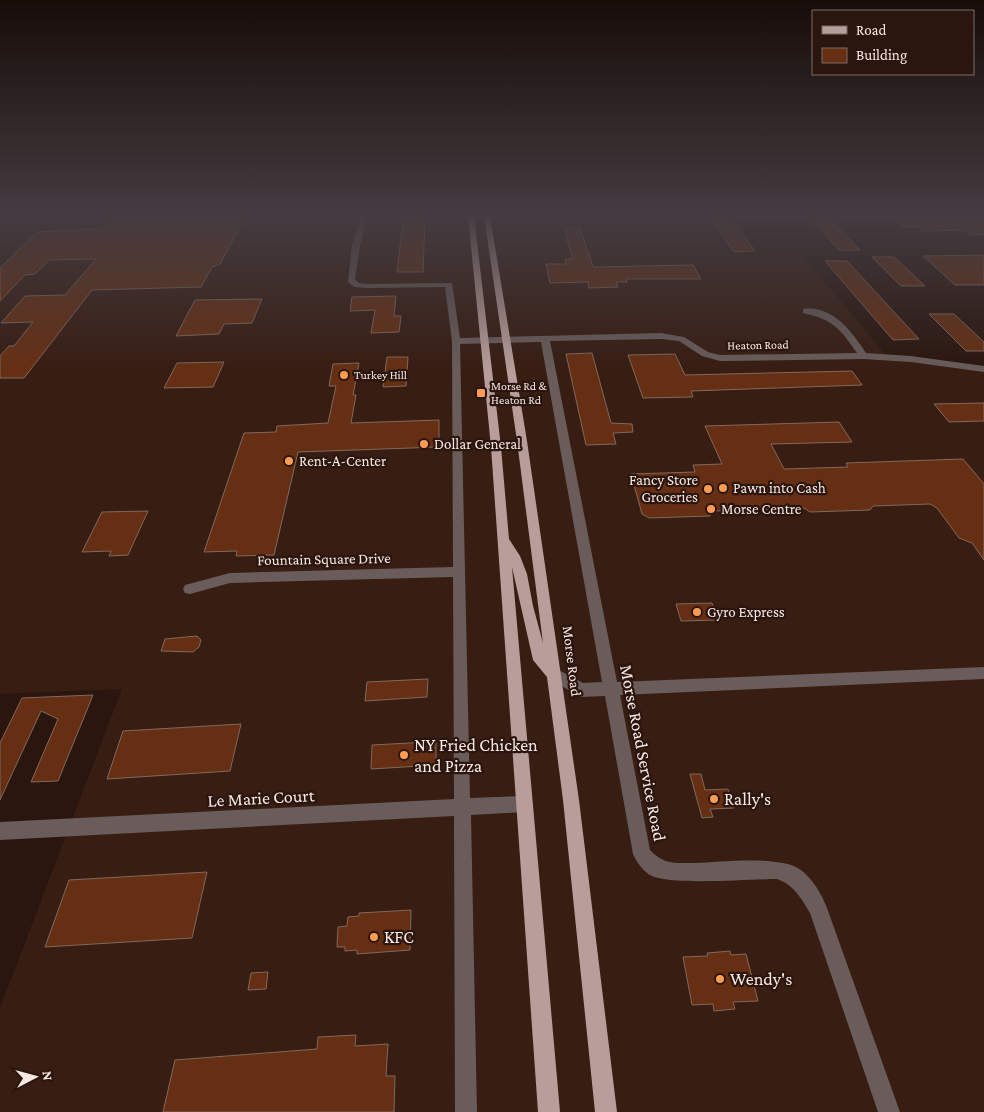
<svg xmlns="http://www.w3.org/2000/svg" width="984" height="1112" font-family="'Crimson Pro',serif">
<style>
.built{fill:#371d12}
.building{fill:#662f13;stroke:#81695e}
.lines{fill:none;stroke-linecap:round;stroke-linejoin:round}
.street{fill:#695c5b;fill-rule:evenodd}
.primary{fill:#b79e9a;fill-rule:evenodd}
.poi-dot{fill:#fd9d55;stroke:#2a160e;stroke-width:2}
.labels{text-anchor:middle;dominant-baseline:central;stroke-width:4.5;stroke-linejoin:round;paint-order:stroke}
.far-street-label{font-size:12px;fill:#f7e8e3;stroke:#2a160e}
.far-poi-label{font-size:12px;fill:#f7e8e3;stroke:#2a160e;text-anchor:start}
.poi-label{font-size:15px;fill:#f7e8e3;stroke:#2a160e;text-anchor:start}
.street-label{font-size:15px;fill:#f7e8e3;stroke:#2a160e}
.near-poi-label{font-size:18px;fill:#f7e8e3;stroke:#2a160e;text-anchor:start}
.near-street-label{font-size:18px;fill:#f7e8e3;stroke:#2a160e}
</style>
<rect width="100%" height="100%" fill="#2a160e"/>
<!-- built -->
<path class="built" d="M0,216H703L730,255L802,254L888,358L984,369V1112H0V1008L122,689L0,694Z"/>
<!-- building -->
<g class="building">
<path d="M113,216H246L220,264L212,267L201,287L92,290L24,378H0V356L9,346H14L33,322L1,323L25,296L65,295L96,259L49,260L35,274L25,275L0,301V268L37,232L101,229Z"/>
<path d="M890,216H915L918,218L984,217V234L971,235L965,230L923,231L918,227H902Z"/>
<path d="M811,219H830L860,250H839Z"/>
<path d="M403,220H425L423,272H397Z"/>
<path d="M732,220L755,251L734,252L712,221Z"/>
<path d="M564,228H580L593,267L693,265L701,279H626L627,282H616L618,287L589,288L588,282L550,283L546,264H566L565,259H573Z"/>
<path d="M984,255V285H955L923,256Z"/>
<path d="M872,257H894L925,286H901Z"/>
<path d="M825,261H847L919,339L893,340Z"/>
<path d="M396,296L394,316H401L399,332L371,333L375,310L350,311L352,297Z"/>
<path d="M262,299L252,323L224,324L219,334L176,336L195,300Z"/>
<path d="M929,314H954L984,342V351H966Z"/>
<path d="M592,353L611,423L632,424L633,432L613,433L616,444L586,445L566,354Z"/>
<path d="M675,354L685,375L852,371L862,385L691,391L693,397L643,398L628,355Z"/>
<path d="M387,357H408L406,386L383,387Z"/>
<path d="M224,362L213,387L164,388L177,363Z"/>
<path d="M359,363L353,395H356L351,423L439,420V447L298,452L274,555L236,556L237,551L204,552L244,433L276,432L277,426L328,423L336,386H329L333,364Z"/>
<path d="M984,403V421L949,422L934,404Z"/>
<path d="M839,422L852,442L771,444L784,469L848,467L846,463L963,459L984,484V560L972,543L959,538L937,508L930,504L873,506L870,510L810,512L804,508L712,511L710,516L649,518L642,514L631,474L695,472L693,465L722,464L705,426Z"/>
<path d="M148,511L128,555L109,556L111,551L82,552L102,512Z"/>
<path d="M712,603L718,620L681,621L676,604Z"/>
<path d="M197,636L201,640L199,647L193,652L161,651L165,639Z"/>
<path d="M428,679L427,697L365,701L367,682Z"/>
<path d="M93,695L58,781L31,782L58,719L41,711L0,800V743L22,698Z"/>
<path d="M241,724L230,771L107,779L123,731Z"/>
<path d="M428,742H436V765L371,769L372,745Z"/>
<path d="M690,774H701L705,790L728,789L734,808L710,809L713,817L702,818Z"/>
<path d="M207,872L192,938L45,947L69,880Z"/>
<path d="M411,910L410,950L357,954V950L345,951V947H337L338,927L347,926L348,917L359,916V913Z"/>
<path d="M730,951L731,955L746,954L758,1001L733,1002L735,1009L714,1011L713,1004L692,1005L683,957L708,956L707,953Z"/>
<path d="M268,972L266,989L248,990L251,973Z"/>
<path d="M356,1035L355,1046L388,1044L386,1076H395L394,1112H163L175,1060L317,1049L318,1037Z"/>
</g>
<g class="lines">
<!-- street -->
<path class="street" d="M361,216H367L360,246L355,279L359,283L368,284L452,283L460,338L661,333L684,337L708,352L720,355L857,353C841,329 832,319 803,313V309C833,305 852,332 866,353L911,356L984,366V372L911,362L863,359L720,361L702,356L679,341L661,339L550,341L617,682L984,667V679L620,695L650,850C664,865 675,863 695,863C721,862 781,855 801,870C813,879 822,895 827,908L900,1112H878L810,913C801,898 794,885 777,879C751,879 669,886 650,875C643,871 636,861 633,854L605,696L581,697L548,678L546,673L548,668L553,667L583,683L602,682L541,342L460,344L470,798L525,796L531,798L533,804L531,810L525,812L471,815L477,1112H455L454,816L0,840V822L454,799L453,577L230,583L190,594L185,593L183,589L185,585L230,573L453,567L452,341L445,287L368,288L354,287L348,282L352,246Z"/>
<!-- primary -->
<path class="primary" d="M468,216H474L501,447L509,539L520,556L527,574L533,606L543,643L517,441L484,216H490L527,441L579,800L617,1112H595L563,800L547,677L533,660L512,567L560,1112H538L491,447Z"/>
</g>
<!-- sky -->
<linearGradient id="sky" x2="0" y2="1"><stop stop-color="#170c08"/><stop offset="0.58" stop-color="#443c41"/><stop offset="1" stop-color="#443c41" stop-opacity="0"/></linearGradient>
<rect width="984" height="371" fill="url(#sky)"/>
<!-- markers -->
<g class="poi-dot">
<circle cx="344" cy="375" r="5"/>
<rect x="476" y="388" width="10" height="10" rx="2.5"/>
<circle cx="424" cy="444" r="5"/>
<circle cx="289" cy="461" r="5"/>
<circle cx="723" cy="488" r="5"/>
<circle cx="708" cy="489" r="5"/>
<circle cx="711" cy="509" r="5"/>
<circle cx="697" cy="612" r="5"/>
<circle cx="404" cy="755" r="5"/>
<circle cx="714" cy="799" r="5"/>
<circle cx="374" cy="937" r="5"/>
<circle cx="720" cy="979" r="5"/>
</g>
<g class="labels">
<!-- far-street labels -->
<g class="far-street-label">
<text transform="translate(758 345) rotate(-1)">Heaton Road</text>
</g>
<!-- far-poi labels -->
<g class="far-poi-label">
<text x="354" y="375">Turkey Hill</text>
<text x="491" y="386">Morse Rd &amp;<tspan x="491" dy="14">Heaton Rd</tspan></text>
</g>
<!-- poi labels -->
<g class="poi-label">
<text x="434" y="444">Dollar General</text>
<text x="299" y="461">Rent-A-Center</text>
<text x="698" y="480" text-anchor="end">Fancy Store<tspan x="698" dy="17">Groceries</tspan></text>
<text x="733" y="488">Pawn into Cash</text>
<text x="721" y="509">Morse Centre</text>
<text x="707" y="612">Gyro Express</text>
</g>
<!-- street labels -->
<g class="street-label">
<text transform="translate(324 559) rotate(-1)">Fountain Square Drive</text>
<text transform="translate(572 661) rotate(83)">Morse Road</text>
</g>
<!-- near-poi labels -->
<g class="near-poi-label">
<text x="414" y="745">NY Fried Chicken<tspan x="414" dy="21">and Pizza</tspan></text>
<text x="724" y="799">Rally's</text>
<text x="384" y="937">KFC</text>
<text x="730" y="979">Wendy's</text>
</g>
<!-- near-street labels -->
<g class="near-street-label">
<text transform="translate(643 753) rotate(79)">Morse Road Service Road</text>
<text transform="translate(261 798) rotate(-3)">Le Marie Court</text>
</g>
</g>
<!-- legend -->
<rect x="812" y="10" width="162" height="65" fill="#2a160e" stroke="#7c6a63"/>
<rect x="822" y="26" width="25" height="8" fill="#b79e9a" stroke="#7c6a63"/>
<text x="856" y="35" font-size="15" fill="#f7e8e3">Road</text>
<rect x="822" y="48" width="25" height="15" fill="#662f13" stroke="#7c6a63"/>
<text x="856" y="60" font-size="15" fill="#f7e8e3">Building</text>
<!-- north arrow -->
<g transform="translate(35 1077) rotate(84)" stroke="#2a160e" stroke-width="4" paint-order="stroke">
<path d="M0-4L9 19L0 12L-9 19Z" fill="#f7e8e3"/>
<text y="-8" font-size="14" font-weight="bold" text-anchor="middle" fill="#f7e8e3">N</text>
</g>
</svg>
